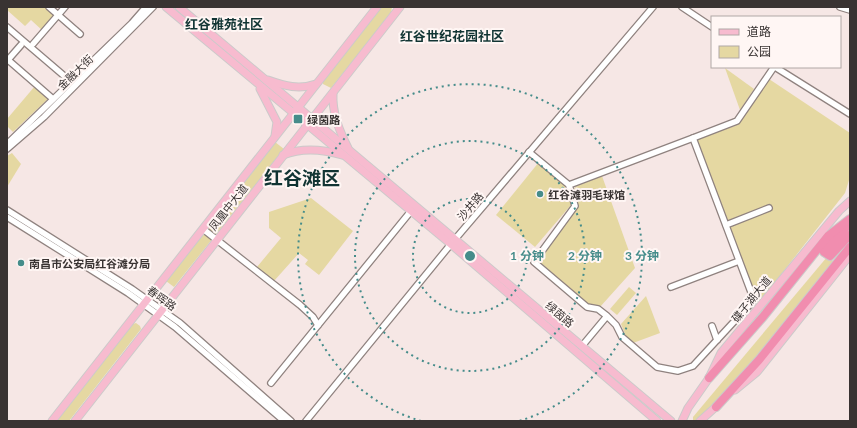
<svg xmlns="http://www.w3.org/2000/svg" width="857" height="428" font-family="Lato,'Noto Sans SC',sans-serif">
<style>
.green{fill:#e5d8a2}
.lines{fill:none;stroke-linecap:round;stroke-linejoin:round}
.minor-casing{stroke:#8f827f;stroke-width:8}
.major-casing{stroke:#cccaca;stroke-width:9}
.highway-casing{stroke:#cccaca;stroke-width:10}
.minor{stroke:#fff;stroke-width:5.5}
.major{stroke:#f7bbcf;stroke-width:7}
.highway{stroke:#f18daf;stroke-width:8}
.ring{fill:none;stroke:#458c8a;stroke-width:2;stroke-dasharray:2 4}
.poi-dot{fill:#458c8a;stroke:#fff6f4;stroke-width:1.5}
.labels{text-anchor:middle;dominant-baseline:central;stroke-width:4;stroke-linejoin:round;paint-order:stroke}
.street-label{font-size:11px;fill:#393332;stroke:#fff6f4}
.poi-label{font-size:11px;font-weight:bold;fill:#393332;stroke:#fff6f4;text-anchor:start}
.quarter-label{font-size:13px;font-weight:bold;fill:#113433;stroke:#fff6f4}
.town-label{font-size:19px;font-weight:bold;fill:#113433;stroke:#fff6f4}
.centre{fill:#458c8a;stroke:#fff6f4;stroke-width:2}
.ring-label{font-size:12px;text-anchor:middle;font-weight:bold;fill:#458c8a;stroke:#fff6f4;stroke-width:4;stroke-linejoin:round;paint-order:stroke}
</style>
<rect width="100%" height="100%" fill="#f6e7e5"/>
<!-- green -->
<g class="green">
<path d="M9,7H47L57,15L43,31L31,20L25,26L7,10Z"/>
<path d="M382,7H392L391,13L331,88L323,84V81Z"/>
<path d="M725,68L754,89L740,110Z"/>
<path d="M769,79L850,133V177L845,193L757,305L696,139L735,126Z"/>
<path d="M35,86L49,98L13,132L7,126V119Z"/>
<path d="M275,142L284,149L174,287L166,281Z"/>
<path d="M12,153L21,164L7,187V156Z"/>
<path d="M539,162L564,184L571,205L535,247L496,215Z"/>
<path d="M602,176L635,268L600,307L588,305L538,263L578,206L573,191L576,186Z"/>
<path d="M311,198L353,231L319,275L305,264L308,260L299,253L274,281L257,267L281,238L269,228V212Z"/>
<path d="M827,257L835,262L736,382L695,421H693V417Z"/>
<path d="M629,287L636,293L617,315L610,309Z"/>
<path d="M646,296L660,333L633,343L627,339L621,324Z"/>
<path d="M136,323L140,326L141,329L69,421H57L133,324Z"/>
</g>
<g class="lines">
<defs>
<g id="minor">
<path d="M49,7L80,34"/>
<path d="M682,7L712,27"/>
<path d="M840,7L850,10"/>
<path d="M7,27L69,80V84"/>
<path d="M33,44L65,7"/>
<path d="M7,59L53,99"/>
<path d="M7,61L21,45"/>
<path d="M775,67L850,114"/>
<path d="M693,138L737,121L774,67"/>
<path d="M7,144L132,23L146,7"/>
<path d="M7,149L44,117L153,7"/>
<path d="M529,152L569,185"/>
<path d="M7,210L132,289L180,323L291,421"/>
<path d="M7,217L128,293L175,327L284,421"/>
<path d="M726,225L769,208"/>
<path d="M203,229L300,305L313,317L318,325"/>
<path d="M671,287L739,261"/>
<path d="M712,326L717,340"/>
<path d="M582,346L607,316L616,325L622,337L657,367L678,371L693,366L754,300L693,138L569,185L575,206L534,262L587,307L598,309L607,316"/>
<path d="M271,383L411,211"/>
<path d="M306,421L451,244L653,7"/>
</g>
<g id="major">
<path d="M166,7L446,240L657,421"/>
<path d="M179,7L671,421"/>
<path d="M268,80C285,86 299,90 316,84"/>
<path d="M260,89L277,122L275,136"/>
<path d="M333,93C332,113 339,130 348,148"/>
<path d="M283,155C303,147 322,149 342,155"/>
<path d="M735,390L757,372L850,255"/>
<path d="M52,421L377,7"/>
<path d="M75,421L400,7"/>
<path d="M682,421L688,408L709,378L721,353L839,211L850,201"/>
<path d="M700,421L719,404"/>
</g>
<g id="highway">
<path d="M849,224L824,252L830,256L850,235"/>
<path d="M709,378L762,318L828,236L850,219"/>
<path d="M716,407L759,360L850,247"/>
</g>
</defs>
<!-- minor casing -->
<use href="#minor" class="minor-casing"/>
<!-- major casing -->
<use href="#major" class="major-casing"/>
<!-- highway casing -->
<use href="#highway" class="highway-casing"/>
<!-- minor -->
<use href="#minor" class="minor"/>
<!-- major -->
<use href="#major" class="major"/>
<!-- highway -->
<use href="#highway" class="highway"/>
</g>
<!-- distance rings -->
<g class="ring">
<circle cx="470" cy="256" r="57"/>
<circle cx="470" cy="256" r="115"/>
<path d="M421 421A172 172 0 1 1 519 421"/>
</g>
<!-- markers -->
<g class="poi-dot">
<rect x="293" y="114" width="10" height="10" rx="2"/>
<circle cx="540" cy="194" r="4"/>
<circle cx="21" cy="263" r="4"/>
</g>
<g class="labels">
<!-- street labels -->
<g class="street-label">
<text transform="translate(75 72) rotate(-44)">金融大街</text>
<text transform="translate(470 206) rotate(-50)">沙井路</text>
<text transform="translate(228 207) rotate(-52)">凤凰中大道</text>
<text transform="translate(162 298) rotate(36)">春晖路</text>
<text transform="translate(751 299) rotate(-51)">碟子湖大道</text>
<text transform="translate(560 314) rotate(40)">绿茵路</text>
</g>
<!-- poi labels -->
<g class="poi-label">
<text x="307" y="119">绿茵路</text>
<text x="548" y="194">红谷滩羽毛球馆</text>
<text x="29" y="263">南昌市公安局红谷滩分局</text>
</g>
<!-- quarter labels -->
<g class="quarter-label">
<text x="224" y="24">红谷雅苑社区</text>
<text x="452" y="36">红谷世纪花园社区</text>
</g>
<!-- town labels -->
<g class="town-label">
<text x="302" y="177">红谷滩区</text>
</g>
</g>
<circle cx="470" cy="256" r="6" class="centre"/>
<g class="ring-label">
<text x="527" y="260">1 分钟</text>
<text x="585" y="260">2 分钟</text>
<text x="642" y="260">3 分钟</text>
</g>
<!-- border -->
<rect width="857" height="428" fill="none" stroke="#393332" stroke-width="16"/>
<!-- legend -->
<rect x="711" y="16" width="130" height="52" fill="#fff6f4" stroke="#b0a8a6"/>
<rect x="719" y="29" width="20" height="6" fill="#f7bbcf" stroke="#b0a8a6"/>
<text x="747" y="36" font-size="12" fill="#393332">道路</text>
<rect x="719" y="46" width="20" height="12" fill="#e5d8a2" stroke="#b0a8a6"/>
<text x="747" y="56" font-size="12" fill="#393332">公园</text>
</svg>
